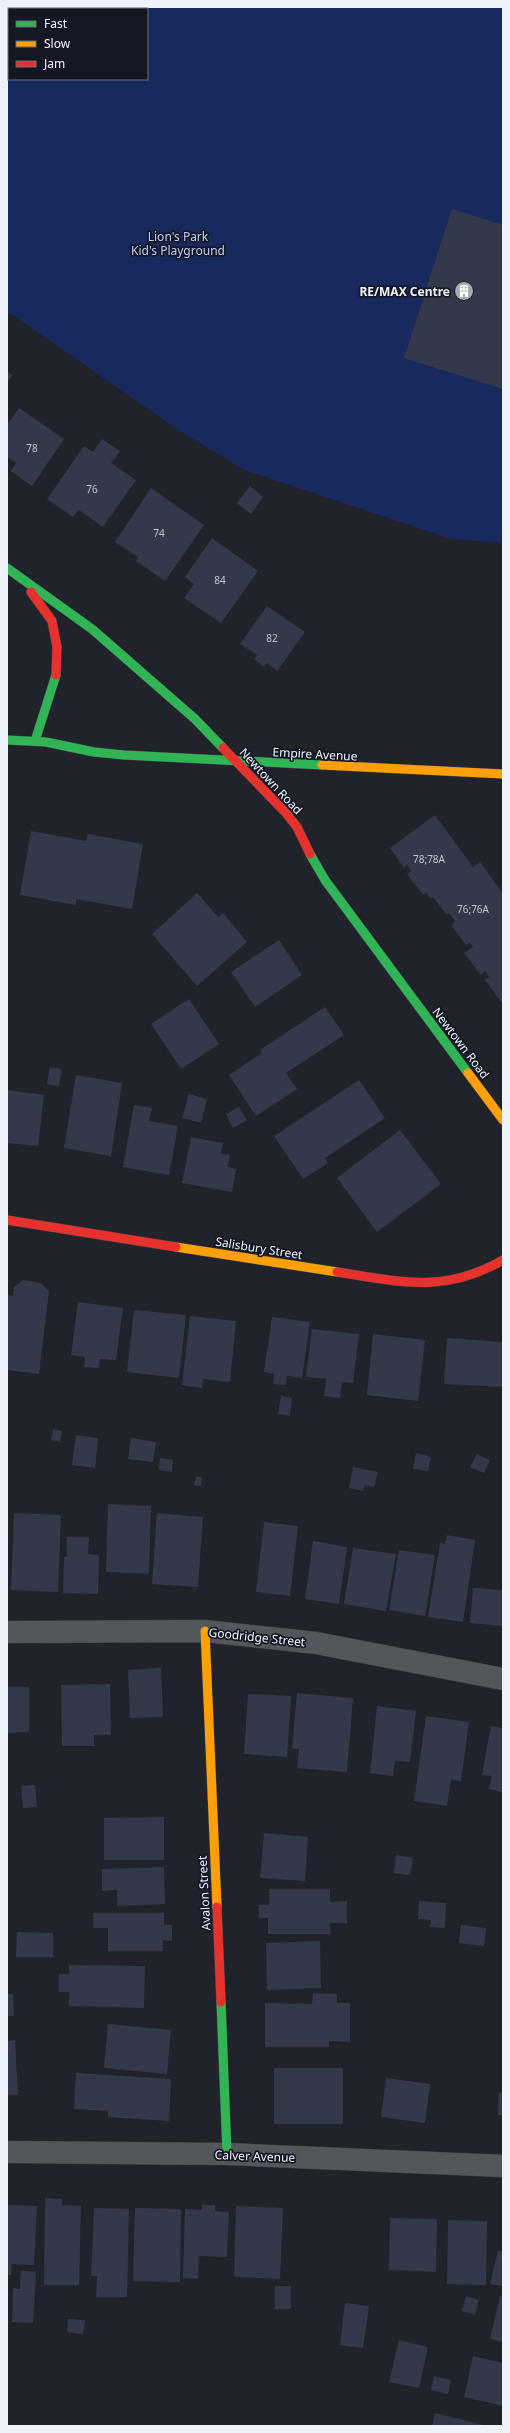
<svg xmlns="http://www.w3.org/2000/svg" width="510" height="2433" font-family="'Noto Sans',sans-serif">
<style>
.green{fill:#18295d;fill-rule:evenodd}
.building{fill:#33394a}
.lines{fill:none;stroke-linecap:round;stroke-linejoin:round}
.street-casing{stroke:#3c3e44;stroke-width:23}
.fast-casing{stroke:#3c3e44;stroke-width:10}
.slow-casing{stroke:#3c3e44;stroke-width:10}
.jam-casing{stroke:#3c3e44;stroke-width:10}
.street{stroke:#53565b;stroke-width:22}
.fast{stroke:#30b455;stroke-width:9}
.slow{stroke:#ff9f0a;stroke-width:9}
.jam{stroke:#e5322d;stroke-width:9}
.labels{text-anchor:middle;dominant-baseline:central;stroke-width:3.5;stroke-linejoin:round;paint-order:stroke}
.number-label{font-size:10px;fill:#bfc4cf}
.park-label{font-size:12px;fill:#bccef8;stroke:#131824}
.poi-label{font-size:12px;font-weight:bold;fill:#eef2fb;stroke:#131824;text-anchor:end}
.street-label{font-size:12px;fill:#eef2fb;stroke:#131824}
</style>
<rect width="100%" height="100%" fill="#20232a"/>
<!-- green -->
<path class="green" d="M7,7H503V543L451,539L244,470L177,429L7,311ZM9,9H147V79H9Z"/>
<!-- building -->
<g class="building">
<path d="M452,209L503,225V389L404,358Z"/>
<path d="M7,372L12,375L7,383Z"/>
<path d="M19,408L64,439L32,486L11,471L16,463L7,457V425Z"/>
<path d="M102,439L120,451L111,463L136,480L103,527L79,510L73,517L47,499L84,446L93,452Z"/>
<path d="M250,486L263,497L251,514L237,503Z"/>
<path d="M151,488L204,525L165,581L136,561L138,557L115,542Z"/>
<path d="M212,538L258,571L221,623L184,598L194,584L185,577Z"/>
<path d="M267,606L305,632L277,671L267,663L264,667L254,659L257,655L240,644Z"/>
<path d="M435,815L473,867L480,862L503,894V1000L501,1002L485,980L489,977L485,971L481,975L464,953L473,947L470,943L466,945L451,925L455,921L449,913L447,915L433,897L431,899L426,893L423,895L407,874L411,871L407,865L404,868L390,848Z"/>
<path d="M31,831L86,841L88,834L143,844L132,909L76,899V905L20,895Z"/>
<path d="M197,893L218,917L223,913L247,942L197,986L152,934Z"/>
<path d="M279,940L302,975L255,1007L231,972Z"/>
<path d="M189,999L219,1044L181,1069L151,1024Z"/>
<path d="M325,1007L344,1035L286,1073L297,1089L256,1116L229,1075L262,1053L260,1050Z"/>
<path d="M50,1067L62,1069L59,1086L47,1084Z"/>
<path d="M76,1075L122,1083L111,1156L64,1148Z"/>
<path d="M359,1080L385,1118L325,1158L328,1163L303,1179L274,1136Z"/>
<path d="M7,1090L44,1095L38,1146L7,1143Z"/>
<path d="M189,1094L207,1099L201,1123L182,1118Z"/>
<path d="M134,1105L152,1108L149,1121L178,1126L169,1175L123,1167Z"/>
<path d="M239,1107L247,1120L233,1128L226,1114Z"/>
<path d="M400,1130L441,1184L377,1232L337,1178Z"/>
<path d="M191,1137L223,1143L221,1154L230,1155L228,1167L236,1169L232,1192L182,1183Z"/>
<path d="M23,1280L41,1283L49,1291L39,1374L7,1370V1295L13,1296L14,1287Z"/>
<path d="M78,1302L123,1308L116,1360L100,1359L99,1368L84,1367L85,1357L71,1355Z"/>
<path d="M134,1310L186,1315L179,1378L127,1372Z"/>
<path d="M190,1316L236,1321L230,1382L203,1379L202,1388L182,1385Z"/>
<path d="M272,1317L310,1322L302,1378L287,1376L286,1385L273,1384L274,1374L264,1372Z"/>
<path d="M312,1329L359,1334L353,1383L342,1382L340,1398L324,1396L326,1379L306,1377Z"/>
<path d="M373,1334L425,1340L418,1401L367,1395Z"/>
<path d="M447,1338L503,1342V1387L444,1384Z"/>
<path d="M281,1396L292,1398L290,1416L278,1414Z"/>
<path d="M53,1429L62,1431L60,1442L51,1440Z"/>
<path d="M76,1435L98,1438L95,1468L72,1465Z"/>
<path d="M131,1438L156,1442L153,1462L128,1459Z"/>
<path d="M416,1453L431,1457L428,1471L413,1469Z"/>
<path d="M477,1454L490,1460L484,1473L470,1467Z"/>
<path d="M160,1458L173,1460L172,1472L159,1470Z"/>
<path d="M353,1467L378,1472L374,1487L365,1485L363,1491L349,1488Z"/>
<path d="M196,1476L202,1478L201,1486L194,1485Z"/>
<path d="M108,1504L151,1506L149,1574L106,1572Z"/>
<path d="M14,1513L61,1515L58,1592L11,1590Z"/>
<path d="M157,1513L203,1517L198,1587L152,1584Z"/>
<path d="M264,1522L298,1526L290,1596L256,1592Z"/>
<path d="M447,1535L475,1540L463,1622L428,1617L440,1543L445,1544Z"/>
<path d="M67,1537H89L88,1554L99,1555L98,1594L63,1593L64,1557H67Z"/>
<path d="M313,1541L347,1547L339,1604L305,1599Z"/>
<path d="M353,1548L396,1554L386,1611L344,1604Z"/>
<path d="M399,1550L435,1555L425,1616L389,1610Z"/>
<path d="M473,1588L503,1590V1626L470,1623Z"/>
<path d="M161,1668L163,1717L130,1718L128,1670Z"/>
<path d="M110,1684L111,1735H94V1746H62L61,1685Z"/>
<path d="M7,1687H29V1732L7,1733Z"/>
<path d="M297,1693L353,1698L347,1772L297,1768L299,1749H292Z"/>
<path d="M248,1694L291,1696L287,1757L244,1754Z"/>
<path d="M377,1706L416,1711L410,1762L395,1761L393,1776L370,1773Z"/>
<path d="M426,1716L469,1722L461,1781L451,1780L447,1806L414,1801Z"/>
<path d="M491,1726L503,1728V1792L489,1789L492,1776L482,1775Z"/>
<path d="M35,1785L37,1807L23,1808L21,1786Z"/>
<path d="M164,1817V1860H104V1818Z"/>
<path d="M264,1833L308,1837L305,1881L260,1878Z"/>
<path d="M396,1855L413,1858L410,1875L394,1873Z"/>
<path d="M164,1867L165,1904L117,1906V1890L102,1891V1869Z"/>
<path d="M269,1889H330V1902L347,1901V1923H330L331,1934H268V1918H259V1905H269Z"/>
<path d="M419,1901L446,1903L445,1928L430,1927L431,1920L418,1919Z"/>
<path d="M93,1913H164V1925H172V1941L163,1940V1951H108V1928H93Z"/>
<path d="M461,1925L486,1928L484,1946L459,1943Z"/>
<path d="M17,1932L53,1933V1957H16Z"/>
<path d="M320,1941L321,1988L267,1990L266,1943Z"/>
<path d="M69,1965L145,1966L144,2008L69,2006V1992H59V1974H69Z"/>
<path d="M313,1993L337,1994V2003H350V2042L329,2041V2047H265V2003L312,2004Z"/>
<path d="M7,1994H13L14,2016H7Z"/>
<path d="M108,2024L171,2030L167,2074L104,2068Z"/>
<path d="M15,2040L18,2095H7V2041Z"/>
<rect x="274" y="2068" width="69" height="56"/>
<path d="M76,2073L171,2079L169,2121L108,2117V2111L74,2109Z"/>
<path d="M386,2078L430,2084L425,2123L381,2117Z"/>
<path d="M499,2093H503V2115H498Z"/>
<path d="M45,2198L62,2199V2205L81,2206L79,2285H44Z"/>
<path d="M7,2205L37,2206L34,2265L12,2264L11,2275H7Z"/>
<path d="M202,2205H215V2211L229,2212L227,2257L199,2256L198,2279L183,2278L185,2209L202,2210Z"/>
<path d="M236,2206L283,2208L280,2279L234,2277Z"/>
<path d="M94,2208L129,2209L127,2297H96L97,2276H91Z"/>
<path d="M135,2208L181,2209L180,2282L133,2281Z"/>
<path d="M390,2218L437,2219L436,2272L389,2270Z"/>
<path d="M448,2220L487,2221L486,2285L447,2284Z"/>
<path d="M498,2250L503,2252V2286L490,2284Z"/>
<path d="M21,2271L36,2272L33,2323L12,2322L13,2288L20,2289Z"/>
<rect x="275" y="2286" width="16" height="23"/>
<path d="M466,2296L479,2300L475,2315L462,2311Z"/>
<path d="M500,2296H503V2342L490,2339Z"/>
<path d="M345,2303L369,2306L363,2348L340,2345Z"/>
<path d="M68,2319L85,2320L83,2334L67,2332Z"/>
<path d="M399,2340L428,2347L419,2388L389,2382Z"/>
<path d="M473,2356L503,2363V2406L464,2397Z"/>
<path d="M434,2376L451,2380L448,2394L431,2390Z"/>
<path d="M435,2413L483,2425V2426H432Z"/>
</g>
<g class="lines">
<defs>
<g id="street">
<path d="M7,1632L205,1631L316,1643L503,1679"/>
<path d="M7,2152L227,2154L503,2166"/>
</g>
<g id="fast">
<path d="M7,568L92,629L195,719L223,748"/>
<path d="M7,740L46,742L94,752L124,755L322,765"/>
<path d="M35,741L56,675"/>
<path d="M310,854L325,880L468,1073"/>
<path d="M221,2002L227,2154"/>
</g>
<g id="slow">
<path d="M322,765L503,774"/>
<path d="M468,1073L503,1120"/>
<path d="M176,1247L337,1272"/>
<path d="M205,1631L217,1907"/>
</g>
<g id="jam">
<path d="M31,592L52,621L57,647L56,675"/>
<path d="M223,748L286,813L297,827L310,854"/>
<path d="M7,1220L176,1247"/>
<path d="M337,1272C401,1282 444,1294 503,1260"/>
<path d="M217,1907L221,2002"/>
</g>
</defs>
<!-- street casing -->
<use href="#street" class="street-casing"/>
<!-- fast casing -->
<use href="#fast" class="fast-casing"/>
<!-- slow casing -->
<use href="#slow" class="slow-casing"/>
<!-- jam casing -->
<use href="#jam" class="jam-casing"/>
<!-- street -->
<use href="#street" class="street"/>
<!-- fast -->
<use href="#fast" class="fast"/>
<!-- slow -->
<use href="#slow" class="slow"/>
<!-- jam -->
<use href="#jam" class="jam"/>
</g>
<!-- icons -->
<defs>
<symbol id="building-disc" viewBox="-11 -11 22 22"><circle r="9.5" fill="#a6aab2" stroke="#131824"/><path d="M-4-6H4V6H1V3H-1V6H-4ZM-2.5-4.3h1.7v1.8h-1.7ZM.8-4.3h1.7v1.8H.8ZM-2.5-1h1.7V.8h-1.7ZM.8-1h1.7V.8H.8Z" fill="#fff"/></symbol>
</defs>
<g fill-rule="evenodd">
<use href="#building-disc" x="453" y="280" width="22" height="22"/>
</g>
<g class="labels">
<!-- number labels -->
<g class="number-label">
<text x="32" y="448">78</text>
<text x="92" y="489">76</text>
<text x="159" y="533">74</text>
<text x="220" y="580">84</text>
<text x="272" y="638">82</text>
<text x="429" y="859">78;78A</text>
<text x="473" y="909">76;76A</text>
</g>
<!-- park labels -->
<g class="park-label">
<text x="178" y="236">Lion's Park<tspan x="178" dy="14">Kid's Playground</tspan></text>
</g>
<!-- poi labels -->
<g class="poi-label">
<text x="450" y="291">RE/MAX Centre</text>
</g>
<!-- street labels -->
<g class="street-label">
<text transform="translate(315 754) rotate(3)">Empire Avenue</text>
<text transform="translate(271 781) rotate(47)">Newtown Road</text>
<text transform="translate(461 1043) rotate(53)">Newtown Road</text>
<text transform="translate(259 1248) rotate(9)">Salisbury Street</text>
<text transform="translate(257 1637) rotate(6)">Goodridge Street</text>
<text transform="translate(204 1893) rotate(-93)">Avalon Street</text>
<text transform="translate(255 2156) rotate(2)">Calver Avenue</text>
</g>
</g>
<!-- border -->
<rect width="510" height="2433" fill="none" stroke="#eef2fb" stroke-width="16"/>
<!-- legend -->
<rect x="8" y="8" width="140" height="72" fill="#131824" stroke="#6b6f7a"/>
<rect x="16" y="21" width="20" height="6" fill="#30b455" stroke="#6b6f7a"/>
<text x="44" y="28" font-size="12" fill="#eef2fb">Fast</text>
<rect x="16" y="41" width="20" height="6" fill="#ff9f0a" stroke="#6b6f7a"/>
<text x="44" y="48" font-size="12" fill="#eef2fb">Slow</text>
<rect x="16" y="61" width="20" height="6" fill="#e5322d" stroke="#6b6f7a"/>
<text x="44" y="68" font-size="12" fill="#eef2fb">Jam</text>
</svg>
